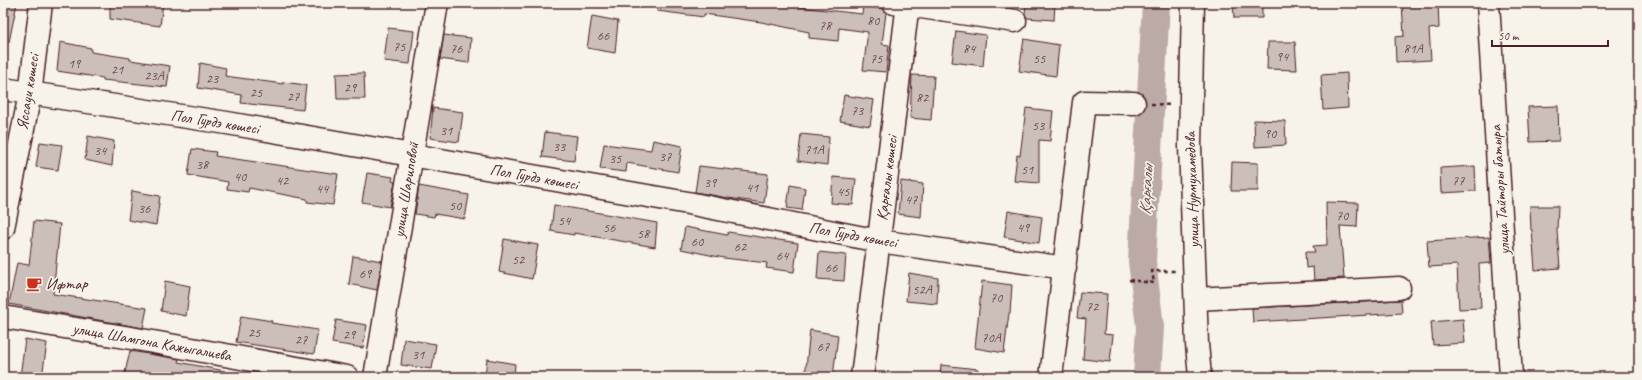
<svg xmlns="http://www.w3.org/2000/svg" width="1642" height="380" font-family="Caveat,sans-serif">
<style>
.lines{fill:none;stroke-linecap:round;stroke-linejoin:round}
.river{stroke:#bcaaa7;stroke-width:28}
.building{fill:#ccbfb9;stroke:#4a1f2b}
.minor-casing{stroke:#4a1f2b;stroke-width:25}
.major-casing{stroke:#4a1f2b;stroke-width:25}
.path{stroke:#4a1f2b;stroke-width:2.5;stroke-dasharray:4 3;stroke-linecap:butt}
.minor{stroke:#f7f3e8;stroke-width:22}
.major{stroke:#f7f3e8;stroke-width:22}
.labels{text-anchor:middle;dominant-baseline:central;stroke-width:3.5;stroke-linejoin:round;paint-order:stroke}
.number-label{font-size:14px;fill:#6a474e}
.street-label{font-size:16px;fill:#4a1f2b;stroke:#f7f3e8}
.poi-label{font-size:16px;fill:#4a1f2b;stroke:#f7f3e8;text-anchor:start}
.water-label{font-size:17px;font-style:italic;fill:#6c4950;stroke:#f7f3e8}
</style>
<rect width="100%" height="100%" fill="#f7f3e8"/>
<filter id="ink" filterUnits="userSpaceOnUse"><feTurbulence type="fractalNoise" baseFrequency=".025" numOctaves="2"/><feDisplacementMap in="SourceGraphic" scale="8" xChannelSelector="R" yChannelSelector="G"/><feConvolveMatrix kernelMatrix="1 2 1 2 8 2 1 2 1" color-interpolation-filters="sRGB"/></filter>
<g filter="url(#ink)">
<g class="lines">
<!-- river -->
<path class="river" d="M1147,377L1150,327L1142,261L1156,3"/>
</g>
<!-- building -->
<g class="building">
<path d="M3,3H17L9,42H3Z"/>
<path d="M110,3H163L160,26L110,19Z"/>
<path d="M657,3H790V6L862,14L863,6L883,9L886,13L882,44L889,45L886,72L863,70L868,32L839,28L838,41L809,38V32L761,22L704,14V17L657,11Z"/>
<path d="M1026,3H1055L1054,20L1027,18L1025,14Z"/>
<path d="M1233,3H1262V18H1234Z"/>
<path d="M1402,3H1438L1439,28L1429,29L1431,60L1396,62L1395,37L1404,36Z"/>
<path d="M592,16L618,21L615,53L587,48Z"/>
<path d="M388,28L414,31L410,64L384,61Z"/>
<path d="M956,31L986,35L983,66L952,62Z"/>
<path d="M444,35L471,38L469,63L440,59Z"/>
<path d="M1024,39L1059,45L1056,76L1019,71Z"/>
<path d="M60,42L91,48V52L130,58V60L170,66L167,87L103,80V78L57,71Z"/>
<path d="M1268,42H1295L1297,70L1267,69Z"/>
<path d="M200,63L226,68L225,76L283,84V82L306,85L303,110L241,103L242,95L198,88Z"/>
<path d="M364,73L365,99H337L336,74Z"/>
<path d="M1347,73L1348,108L1323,110L1321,75Z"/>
<path d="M912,75L934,76L931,120L910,118Z"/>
<path d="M844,95L874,100L870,126L840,121Z"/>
<path d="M1558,106L1559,141L1530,142L1528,107Z"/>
<path d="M433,108L463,112L459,142L430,138Z"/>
<path d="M1026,108L1053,111L1050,141L1039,140V183L1014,181L1017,155L1020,156Z"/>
<path d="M1254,120L1285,121L1286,145L1255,147Z"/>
<path d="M545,132L577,136L574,161L542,157Z"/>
<path d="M801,134L829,137L827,165L798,161Z"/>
<path d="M88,136L114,141L112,166L85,160Z"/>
<path d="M653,140L682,146L678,172L627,163L626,172L600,169L604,144L651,150Z"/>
<path d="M40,142L62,145L58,170L36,167Z"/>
<path d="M192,149L216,152L215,156L338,174L333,205L307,202V199L249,188L248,192L227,189L228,182L188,175Z"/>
<path d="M1232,162L1258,163V191H1231Z"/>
<path d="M699,166L768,174L764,203L728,198L695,192Z"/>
<path d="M1475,166L1476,191L1441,193L1440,168Z"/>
<path d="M367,173L393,177L392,181L395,182L390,207L362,202Z"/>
<path d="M833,177L856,179L853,205L831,203Z"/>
<path d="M901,181L923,184L921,217L898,214Z"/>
<path d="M790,185L805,188L802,210L787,208Z"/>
<path d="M419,186L469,195L465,219L435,214L434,217L415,214Z"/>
<path d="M132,191L160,196L156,225L128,220Z"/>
<path d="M1326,202L1358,203L1357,227L1340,226L1344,278L1314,280L1313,267L1306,268L1305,252H1315L1313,246L1327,245Z"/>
<path d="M554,205L657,223L655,247L574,233V235L551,231Z"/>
<path d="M1530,206H1558L1557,230L1560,268L1535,270L1532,230H1531Z"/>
<path d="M1008,211L1042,217L1039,243L1004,237Z"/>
<path d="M34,221L60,224L53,294L147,308L143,328L9,304L17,263L29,265Z"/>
<path d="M685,227L727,235L728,232L798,243L794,272L766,268L767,263L724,258L681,249Z"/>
<path d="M1489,237L1491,263L1479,264L1481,308L1459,309L1457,265L1429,267L1427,241Z"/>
<path d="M504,239L538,245L532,279L499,272Z"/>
<path d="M819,252L846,255L844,281L817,279Z"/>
<path d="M353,256L382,261L377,290L349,284Z"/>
<path d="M909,273L938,278L937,304L906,301Z"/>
<path d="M165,281L190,286L186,316L161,311Z"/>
<path d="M982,281L1012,285L1010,313H1009L1004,353L975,348Z"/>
<path d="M1080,292L1107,294L1104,334L1113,335L1110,362L1083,359L1086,319L1077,318Z"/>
<path d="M1401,300L1402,313L1253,322L1252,308Z"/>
<path d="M241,316L272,321L271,323L318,330L314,354L236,342Z"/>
<path d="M1463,319L1465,343L1433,345L1431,322Z"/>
<path d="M336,320L367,325L363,348L332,343Z"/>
<path d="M810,330L838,335L833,377H805Z"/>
<path d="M25,339L47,343L42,377H20Z"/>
<path d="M404,339L436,344L432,369L401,365Z"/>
<path d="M130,351L179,359L178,362L225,371L224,377H124Z"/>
<path d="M487,359L515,364L514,377H485Z"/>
<path d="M941,365L978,369L977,377H940Z"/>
</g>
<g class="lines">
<defs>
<g id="minor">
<path d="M894,3L1015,21"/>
<path d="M1193,3L1190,146L1197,344L1200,377"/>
<path d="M1488,3L1511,377"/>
<path d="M3,89L227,123L688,203L879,241L1065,268"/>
<path d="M1196,299L1399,288"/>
<path d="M3,317L131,338L347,377"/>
<path d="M375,377L437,3"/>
<path d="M862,377L908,3"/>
<path d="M1051,377L1084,102L1134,103"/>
</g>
<path id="major" d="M3,228L30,94L41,3"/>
</defs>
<!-- minor casing -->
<use href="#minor" class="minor-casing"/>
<!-- major casing -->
<use href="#major" class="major-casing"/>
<!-- path -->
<g class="path">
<path d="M1151,104L1172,105"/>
<path d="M1129,280L1154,283L1152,271H1176"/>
</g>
<!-- minor -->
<use href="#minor" class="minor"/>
<!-- major -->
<use href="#major" class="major"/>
</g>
</g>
<!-- icons -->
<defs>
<symbol id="cafe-bare" viewBox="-9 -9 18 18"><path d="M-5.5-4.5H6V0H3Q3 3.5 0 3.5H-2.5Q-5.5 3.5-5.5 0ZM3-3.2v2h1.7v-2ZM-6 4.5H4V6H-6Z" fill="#c8321e" stroke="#f7f3e8" stroke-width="2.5" paint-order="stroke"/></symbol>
</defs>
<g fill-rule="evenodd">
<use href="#cafe-bare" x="23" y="273" width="22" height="22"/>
</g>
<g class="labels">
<!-- number labels -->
<g class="number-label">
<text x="873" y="20">80</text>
<text x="825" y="25">78</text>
<text x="603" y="35">66</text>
<text x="399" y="46">75</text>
<text x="456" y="48">76</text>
<text x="969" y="48">84</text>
<text x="1413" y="48">81А</text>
<text x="1282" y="56">94</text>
<text x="876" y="58">75</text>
<text x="1039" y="58">55</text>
<text x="74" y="63">19</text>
<text x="117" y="69">21</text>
<text x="154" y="75">23А</text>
<text x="212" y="78">23</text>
<text x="350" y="87">29</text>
<text x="256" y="92">25</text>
<text x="293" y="96">27</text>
<text x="922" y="97">82</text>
<text x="857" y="110">73</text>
<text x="1038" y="125">53</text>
<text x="446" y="130">31</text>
<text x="1270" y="133">90</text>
<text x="559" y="146">33</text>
<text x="814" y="149">71А</text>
<text x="100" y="150">34</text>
<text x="665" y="156">37</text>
<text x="615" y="158">35</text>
<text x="202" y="164">38</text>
<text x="1027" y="169">51</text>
<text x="240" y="176">40</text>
<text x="282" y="180">42</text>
<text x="1458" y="180">77</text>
<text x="710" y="182">39</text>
<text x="752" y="187">41</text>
<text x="322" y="188">44</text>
<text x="843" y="191">45</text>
<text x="911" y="199">47</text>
<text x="455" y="205">50</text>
<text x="144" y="208">36</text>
<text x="1342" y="215">70</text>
<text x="564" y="220">54</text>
<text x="609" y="227">56</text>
<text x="1023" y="227">49</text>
<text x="643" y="233">58</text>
<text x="697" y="241">60</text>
<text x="740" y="246">62</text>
<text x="782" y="255">64</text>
<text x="518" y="259">52</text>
<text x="831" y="267">66</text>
<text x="365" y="273">69</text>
<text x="922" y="289">52А</text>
<text x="996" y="297">70</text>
<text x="1092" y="306">72</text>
<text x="254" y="332">25</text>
<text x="349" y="334">29</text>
<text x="991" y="337">70А</text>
<text x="301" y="339">27</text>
<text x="823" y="346">67</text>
<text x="418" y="354">31</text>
</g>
<!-- street labels -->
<g class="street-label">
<text transform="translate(28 92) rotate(-81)">Яссауи көшесі</text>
<text transform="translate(215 122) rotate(9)">Пол Гурдэ көшесі</text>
<text transform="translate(534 177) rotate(10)">Пол Гурдэ көшесі</text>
<text transform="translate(887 178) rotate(-83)">Қарғалы көшесі</text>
<text transform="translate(406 190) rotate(-81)">улица Шариповой</text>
<text transform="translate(1192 190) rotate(-92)">улица Нурмухамедова</text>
<text transform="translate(1500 190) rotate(-94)">улица Тайторы батыра</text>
<text transform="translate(853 235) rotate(10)">Пол Гурдэ көшесі</text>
<text transform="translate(152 342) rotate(10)">улица Шамгона Кажыгалиева</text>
</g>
<!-- poi labels -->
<g class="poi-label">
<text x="46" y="284">Ифтар</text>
</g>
<!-- water labels -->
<g class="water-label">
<text transform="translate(1146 190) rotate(-87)">Қарғалы</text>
</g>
</g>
<!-- margin -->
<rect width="1642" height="380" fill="none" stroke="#f7f3e8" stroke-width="16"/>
<rect x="8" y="8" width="1626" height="364" fill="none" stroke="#4a1f2b" stroke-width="1.5" filter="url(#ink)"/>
<!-- scale -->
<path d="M1492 40v6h116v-6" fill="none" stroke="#4a1f2b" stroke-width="2"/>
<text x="1498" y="40" font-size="12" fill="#4a1f2b" stroke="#f7f3e8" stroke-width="3" paint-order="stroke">50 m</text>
</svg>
